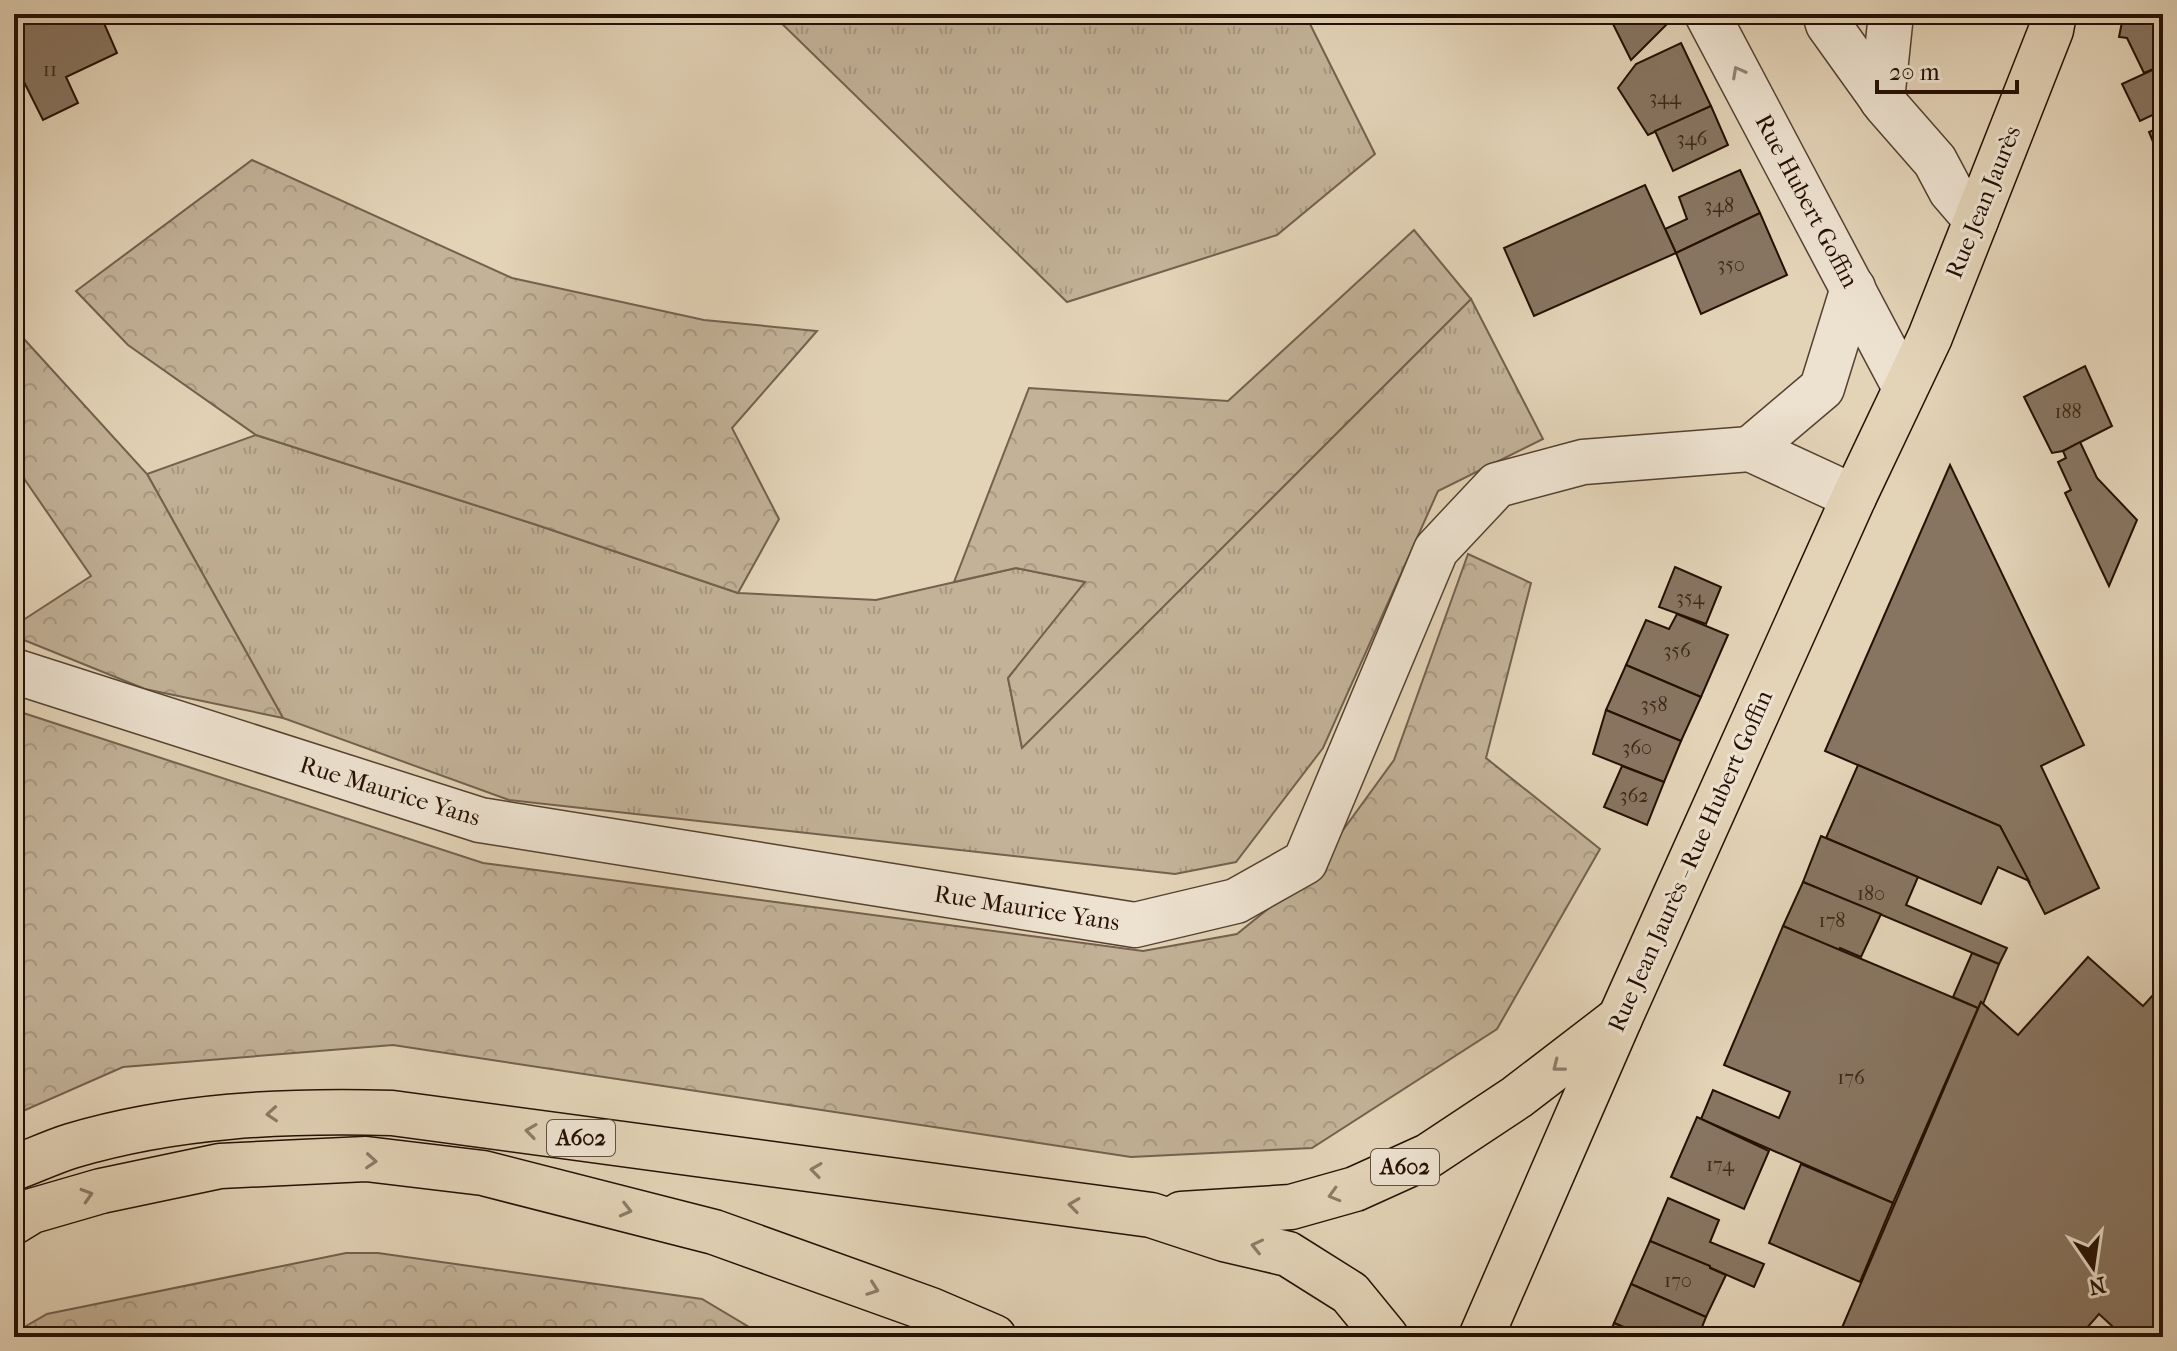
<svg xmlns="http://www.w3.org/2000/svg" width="2177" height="1351" font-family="'IM FELL French Canon',serif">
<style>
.grass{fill:url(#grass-tufts);stroke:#74614e;stroke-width:2}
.forest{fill:url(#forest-crowns);stroke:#74614e;stroke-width:2}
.building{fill:#887561;stroke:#251003;stroke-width:2}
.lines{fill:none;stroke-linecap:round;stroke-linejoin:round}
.minor-casing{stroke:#544130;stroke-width:47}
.major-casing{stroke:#251003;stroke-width:47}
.highway-casing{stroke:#251003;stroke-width:47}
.minor{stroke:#ede2d0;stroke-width:44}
.major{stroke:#e3d3b7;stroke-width:44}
.highway{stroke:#e3d3b7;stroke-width:44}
.oneway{stroke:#938474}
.oneway2{stroke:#8e7b66}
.labels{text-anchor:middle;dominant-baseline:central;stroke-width:6;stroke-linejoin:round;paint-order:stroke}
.number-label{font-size:20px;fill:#3e291a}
.shield{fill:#ede2d0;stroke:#614f40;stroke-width:2}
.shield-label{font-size:22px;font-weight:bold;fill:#251003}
.street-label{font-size:24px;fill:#251003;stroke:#ede2d0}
</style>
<defs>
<pattern id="grass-tufts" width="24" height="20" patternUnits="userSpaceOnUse" patternTransform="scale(2)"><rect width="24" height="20" fill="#c3b298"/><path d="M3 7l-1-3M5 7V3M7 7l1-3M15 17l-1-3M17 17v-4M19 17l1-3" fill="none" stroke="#a79881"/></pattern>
<pattern id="forest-crowns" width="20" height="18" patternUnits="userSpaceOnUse" patternTransform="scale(2)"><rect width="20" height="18" fill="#c3b298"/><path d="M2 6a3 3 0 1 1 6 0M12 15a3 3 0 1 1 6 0" fill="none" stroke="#a79881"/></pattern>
</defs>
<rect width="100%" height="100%" fill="#e3d3b7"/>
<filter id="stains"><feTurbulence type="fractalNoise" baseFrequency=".0025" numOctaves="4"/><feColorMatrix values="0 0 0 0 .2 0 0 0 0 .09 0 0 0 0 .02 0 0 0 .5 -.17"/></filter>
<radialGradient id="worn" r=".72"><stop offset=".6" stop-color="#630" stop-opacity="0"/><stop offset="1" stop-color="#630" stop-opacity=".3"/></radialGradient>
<!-- grass -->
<g class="grass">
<path d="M772,14H1305L1375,154L1277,235L1067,302Z"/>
<path d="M1471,299L1543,439L1438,491L1323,748L1236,862L1175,874L509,800L283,718L147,474L256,435L534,524L738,593L876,600L1016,568L1086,582L1008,678L1022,747Z"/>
</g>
<!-- forest -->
<g class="forest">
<path d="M252,160L512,278L704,320L817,331L732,428L779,519L738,593L534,524L256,435L128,345L76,291Z"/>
<path d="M1414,230L1471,299L1022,748L1008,678L1085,582L1016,568L954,582L1029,388L1228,401Z"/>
<path d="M14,328L147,474L283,718L145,689L14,636V626L91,576L25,480L14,459Z"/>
<path d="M1468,554L1531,583L1486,758L1600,849L1497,1029L1312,1148L1131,1157L393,1045L123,1067L14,1115V710L483,863L1143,951L1237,934L1311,874L1394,760Z"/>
<path d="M346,1253H378L702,1299L766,1337H14V1333L47,1314Z"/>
</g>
<!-- building -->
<g class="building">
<path d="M48,14H100L117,53L66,77L78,103L43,120L14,62V29Z"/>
<path d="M1608,14H1669L1672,19L1631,60Z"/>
<rect x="2123" y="14" width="40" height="3"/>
<path d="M2123,17H2163V65L2144,73L2127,38L2119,37Z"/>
<path d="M1681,43L1711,106L1648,135L1618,88L1636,64Z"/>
<path d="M2163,65V110L2140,121L2122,84Z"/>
<path d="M1711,106L1728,145L1673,171L1655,131Z"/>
<path d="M2163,126V157L2160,159L2149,132Z"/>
<path d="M1740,170L1760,213L1676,253L1665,229L1687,219L1679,197Z"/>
<path d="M1645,185L1676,253L1534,316L1504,248Z"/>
<path d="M1760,213L1787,275L1701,314L1676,253Z"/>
<path d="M2085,366L2112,426L2063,451L2052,453L2024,397Z"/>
<path d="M2080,442L2097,478L2137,520L2109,586L2065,493L2071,490L2058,462L2066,458L2063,451Z"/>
<path d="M1950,465L2084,745L2041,766L2099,888L2045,914L2000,826L1825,751Z"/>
<path d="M1675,567L1721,587L1706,624L1659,607Z"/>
<path d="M1677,614L1728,635L1701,697L1626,665L1646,620L1669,629Z"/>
<path d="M1626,665L1701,697L1681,741L1606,710Z"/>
<path d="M1606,710L1681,741L1664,782L1593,754Z"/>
<path d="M1858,765L2000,826L2029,881L1998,867L1981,904L1826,838Z"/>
<path d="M1622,766L1664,782L1647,825L1604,807Z"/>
<path d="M1821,836L1918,877L1906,905L2007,948L1999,964L1803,882Z"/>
<path d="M1803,882L1881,914L1861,957L1840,948L1838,951L1783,926Z"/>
<path d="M1783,926L1978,1008L1893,1203L1701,1119L1713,1090L1779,1118L1790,1092L1724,1065Z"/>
<path d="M1972,953L1999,964L1983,1004L1981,1002L1978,1008L1953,997Z"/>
<path d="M2088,957L2143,1006L2163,984V1337H2124L2099,1314L2079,1337H1838L1981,1002L2018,1035Z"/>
<path d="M1697,1117L1769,1151L1744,1209L1671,1177Z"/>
<path d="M1801,1164L1893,1203L1860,1282L1769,1243Z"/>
<path d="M1668,1198L1719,1220L1710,1242L1764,1264L1754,1287L1650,1241Z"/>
<path d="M1650,1241L1710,1266V1268L1726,1275L1706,1317L1631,1284Z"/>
<path d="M1631,1284L1706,1317L1698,1337H1647L1614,1323Z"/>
<path d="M1614,1323L1647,1337H1608Z"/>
</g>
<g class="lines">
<defs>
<g id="minor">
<path d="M1707,14L1905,388"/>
<path d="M1825,14L1828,24L1886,105L1935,161L1951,191L1976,220"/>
<path d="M1882,100L1891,14"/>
<path d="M1750,449L1822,388L1853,288"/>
<path d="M14,671L480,820L1135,925L1236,901L1305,862L1436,550L1497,485L1583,462L1750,449L1854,497"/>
</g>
<path id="major" d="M1481,1337L1620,1018L1854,497L1930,337L2051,30L2054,14"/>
<g id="highway">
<path d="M14,1168C33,1161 52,1152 71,1146C175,1115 284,1110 392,1113L1151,1215L1224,1239L1288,1254L1350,1293L1386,1337"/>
<path d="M1181,1214L1291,1207L1355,1189L1428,1156L1517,1097L1620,1018"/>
<path d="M14,1222L32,1211L101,1191L220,1166L366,1159L483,1173L714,1232L931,1310L994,1337"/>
</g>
</defs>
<!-- minor casing -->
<use href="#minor" class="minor-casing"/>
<!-- major casing -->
<use href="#major" class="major-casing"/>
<!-- highway casing -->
<use href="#highway" class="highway-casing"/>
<!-- minor -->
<use href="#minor" class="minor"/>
<!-- major -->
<use href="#major" class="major"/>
<!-- highway -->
<use href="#highway" class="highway"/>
</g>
<!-- one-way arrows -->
<defs><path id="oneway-chevron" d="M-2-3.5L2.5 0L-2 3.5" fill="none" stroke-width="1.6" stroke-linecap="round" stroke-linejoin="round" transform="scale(2)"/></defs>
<use class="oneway" href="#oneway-chevron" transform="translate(1738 72) rotate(-118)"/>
<g class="oneway2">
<use href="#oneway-chevron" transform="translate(1558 1066) rotate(142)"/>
<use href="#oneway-chevron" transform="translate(272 1114) rotate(176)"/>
<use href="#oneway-chevron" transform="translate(531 1131) rotate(-172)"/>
<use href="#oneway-chevron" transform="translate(371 1161) rotate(4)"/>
<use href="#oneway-chevron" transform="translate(816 1170) rotate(-172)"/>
<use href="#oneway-chevron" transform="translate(87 1195) rotate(-17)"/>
<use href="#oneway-chevron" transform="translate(1334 1195) rotate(164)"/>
<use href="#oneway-chevron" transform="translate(1074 1205) rotate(-172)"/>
<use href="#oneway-chevron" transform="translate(626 1210) rotate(14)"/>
<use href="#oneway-chevron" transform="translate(1257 1246) rotate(-167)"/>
<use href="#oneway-chevron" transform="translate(873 1289) rotate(20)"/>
</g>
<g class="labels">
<!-- number labels -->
<g class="number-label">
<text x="50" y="69">11</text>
<text x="1665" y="97">344</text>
<text x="1692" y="138">346</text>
<text x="1719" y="205">348</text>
<text x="1731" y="264">350</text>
<text x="2068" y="411">188</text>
<text x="1690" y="597">354</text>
<text x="1677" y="650">356</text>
<text x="1654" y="704">358</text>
<text x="1637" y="747">360</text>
<text x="1634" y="795">362</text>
<text x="1871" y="893">180</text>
<text x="1832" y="920">178</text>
<text x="1851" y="1077">176</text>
<text x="1720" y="1164">174</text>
<text x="1678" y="1280">170</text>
</g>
<!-- shield labels -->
<g class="shield">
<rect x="547" y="1120" width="68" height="36" rx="6"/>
<rect x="1371" y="1149" width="68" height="36" rx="6"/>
</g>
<g class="shield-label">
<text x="581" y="1138">A602</text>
<text x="1405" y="1167">A602</text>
</g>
<!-- street labels -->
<g class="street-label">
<text transform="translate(1807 201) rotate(62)">Rue Hubert Goffin</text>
<text transform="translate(1983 202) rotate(-68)">Rue Jean Jaurès</text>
<text transform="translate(390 791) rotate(17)">Rue Maurice Yans</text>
<text transform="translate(1690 861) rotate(-66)">Rue Jean Jaurès - Rue Hubert Goffin</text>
<text transform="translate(1027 908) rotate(9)">Rue Maurice Yans</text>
</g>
</g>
<!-- margin -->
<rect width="2177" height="1351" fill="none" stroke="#e3d3b7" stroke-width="48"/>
<rect x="16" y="16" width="2145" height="1319" fill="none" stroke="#251003" stroke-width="4"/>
<rect x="24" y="24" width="2129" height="1303" fill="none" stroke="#251003" stroke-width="2"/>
<!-- north arrow -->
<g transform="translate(2093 1267) rotate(167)" stroke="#ede2d0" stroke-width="6" paint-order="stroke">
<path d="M0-6L14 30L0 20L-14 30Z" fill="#251003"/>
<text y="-12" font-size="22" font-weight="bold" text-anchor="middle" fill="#251003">N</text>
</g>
<!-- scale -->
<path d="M1877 80v12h140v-12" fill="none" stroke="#251003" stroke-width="4"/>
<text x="1889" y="80" font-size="24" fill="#251003" stroke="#ede2d0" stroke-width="6" paint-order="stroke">20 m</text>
<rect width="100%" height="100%" filter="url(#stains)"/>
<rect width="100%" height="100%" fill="url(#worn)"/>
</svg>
